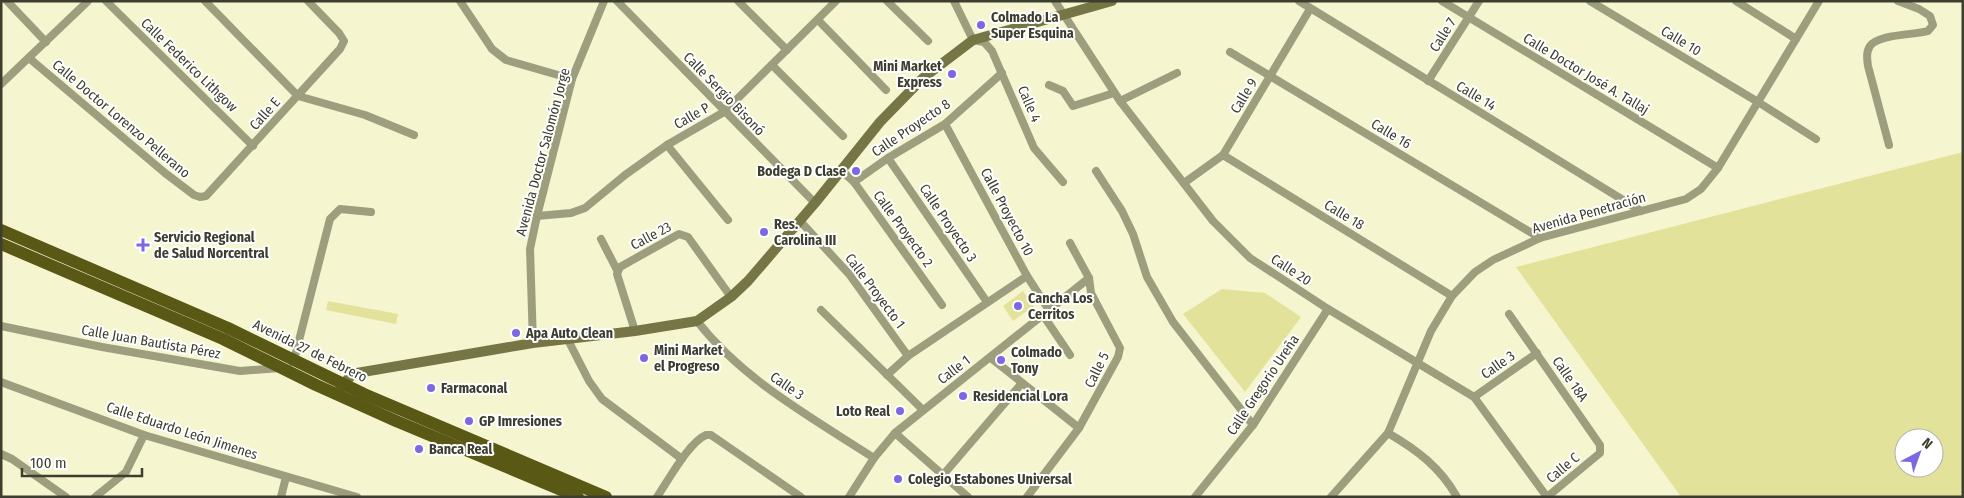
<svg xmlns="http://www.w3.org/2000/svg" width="1964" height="498" font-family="'Fira Sans Condensed',sans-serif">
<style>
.green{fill:#e2e29a;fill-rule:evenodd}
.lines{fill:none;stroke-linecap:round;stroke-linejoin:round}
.street{stroke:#9d9e7e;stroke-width:8}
.secondary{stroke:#757545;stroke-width:10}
.primary{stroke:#595815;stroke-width:12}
.poi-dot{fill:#7e67e2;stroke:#fff;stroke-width:2}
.labels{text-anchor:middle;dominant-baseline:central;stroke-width:4;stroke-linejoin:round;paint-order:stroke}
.poi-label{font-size:14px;font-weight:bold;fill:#3d3e2f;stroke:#fff;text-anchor:start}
.street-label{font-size:14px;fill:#3d3e2f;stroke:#fff}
</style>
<rect width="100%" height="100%" fill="#f5f6d0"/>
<!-- green -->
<g class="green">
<path d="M1963,152V497H1681L1516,267ZM1904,438H1934V468H1904Z"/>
<path d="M1222,289L1265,293L1301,317L1245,392L1183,314Z"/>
<path d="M1023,291L1034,306L1013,321L1003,306Z"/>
<path d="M328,301L398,314L396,324L326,310Z"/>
</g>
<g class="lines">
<!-- street -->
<g class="street">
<path d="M7,1L46,42"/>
<path d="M106,1L253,146"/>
<path d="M205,1L298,96L365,115L414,135"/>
<path d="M460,1L492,49L506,60L572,79"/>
<path d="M617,1L815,203"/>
<path d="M738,1L787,50"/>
<path d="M887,1L928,41"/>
<path d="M954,1L973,40L984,42L992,51L1034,148L1063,182"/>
<path d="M1055,1L1120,101L1213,221L1250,258L1328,309L1474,397L1547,497"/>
<path d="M1299,1L1641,211"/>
<path d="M1442,1L1718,168"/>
<path d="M1590,1L1758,102L1816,139"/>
<path d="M1736,1L1796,39"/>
<path d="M818,20L886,90"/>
<path d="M1230,52L1540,238"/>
<path d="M29,58L165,173L194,195L200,197L206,196L340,49L344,41L339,33L308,1"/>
<path d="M772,65L843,136"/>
<path d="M1428,81L1479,1"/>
<path d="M1,84L88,1"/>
<path d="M1049,85L1063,91L1073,106L1114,93"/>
<path d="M1120,101L1177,73"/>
<path d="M945,124L1027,276L1049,310"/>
<path d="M667,145L728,220"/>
<path d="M1889,145L1868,66C1867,59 1866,52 1870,46C1878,34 1914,35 1928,31L1933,25L1930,16L1919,9L1898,1"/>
<path d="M1223,155L1452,296"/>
<path d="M888,158L987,302"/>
<path d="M841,170L854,182L942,305"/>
<path d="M1096,171L1122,211L1133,234L1147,277L1173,322L1253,425"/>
<path d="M854,182L888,158L945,124L1002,73"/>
<path d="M1184,183L1223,155L1310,9"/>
<path d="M537,216L571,213L585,208L625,175L667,145L724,112L836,1"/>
<path d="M800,221L849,274L908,356"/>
<path d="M601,239L617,270"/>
<path d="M821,310L923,410"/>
<path d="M1509,314L1600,445V453L1547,497"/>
<path d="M1043,315L1070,355"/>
<path d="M697,321C743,380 811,417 874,458"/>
<path d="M1,326L102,347L240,371L280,368"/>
<path d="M635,331L617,274L620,267L679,234L688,237L731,297"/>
<path d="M568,340L589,381L602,399L682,459"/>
<path d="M533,343L530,249L537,216L572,79L604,1"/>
<path d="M991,358L1079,428"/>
<path d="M292,362L294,360L330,219L340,209L371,212"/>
<path d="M887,375L908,356L1027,276"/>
<path d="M1,382L144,435L357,497"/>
<path d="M1474,397L1537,353"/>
<path d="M895,433L968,497"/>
<path d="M1388,433C1417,450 1440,467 1457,497"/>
<path d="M1,454L12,459L66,497"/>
<path d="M943,475L1022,383"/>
<path d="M95,497L126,472L144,435"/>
<path d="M281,497L286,477"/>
<path d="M657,497C668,481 689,442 706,435H711L801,497"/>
<path d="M849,497L874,458L895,433L1089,278"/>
<path d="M1027,497L1079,428L1118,357L1120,348L1091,293L1089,278L1070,243"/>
<path d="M1195,497L1253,425L1328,309"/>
<path d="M1331,497L1388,433L1431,331L1452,296L1475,272L1493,260L1540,238L1686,199L1701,189L1718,168L1819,1"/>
</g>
<!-- secondary -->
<path class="secondary" d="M340,390C344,382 349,376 357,373L533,343L635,331L697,321L731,297L748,281L815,203L880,122L923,78L973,40L1112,1"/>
<!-- primary -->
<g class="primary">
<path d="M1,230L228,328L364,394L606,497"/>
<path d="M1,244L223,339L316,385L396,421L578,497"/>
</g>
</g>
<!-- markers -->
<g class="poi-dot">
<circle cx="981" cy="25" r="5"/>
<circle cx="952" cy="74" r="5"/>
<circle cx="856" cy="171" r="5"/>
<circle cx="764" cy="232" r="5"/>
<path d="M140.5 237.5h5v5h5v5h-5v5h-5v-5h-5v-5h5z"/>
<circle cx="1018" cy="306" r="5"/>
<circle cx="516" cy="333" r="5"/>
<circle cx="644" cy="358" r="5"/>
<circle cx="1001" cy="360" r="5"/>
<circle cx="431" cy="388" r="5"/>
<circle cx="963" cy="396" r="5"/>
<circle cx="900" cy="411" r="5"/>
<circle cx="469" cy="421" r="5"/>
<circle cx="419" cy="449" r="5"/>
<circle cx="898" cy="479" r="5"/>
</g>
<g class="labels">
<!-- poi labels -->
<g class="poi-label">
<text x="991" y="17">Colmado La<tspan x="991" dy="16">Super Esquina</tspan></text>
<text x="942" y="66" text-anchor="end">Mini Market<tspan x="942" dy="16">Express</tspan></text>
<text x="846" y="171" text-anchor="end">Bodega D Clase</text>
<text x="774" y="224">Res.<tspan x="774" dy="16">Carolina III</tspan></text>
<text x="154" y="237">Servicio Regional<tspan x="154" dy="16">de Salud Norcentral</tspan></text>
<text x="1028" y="298">Cancha Los<tspan x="1028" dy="16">Cerritos</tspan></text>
<text x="526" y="333">Apa Auto Clean</text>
<text x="654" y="350">Mini Market<tspan x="654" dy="16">el Progreso</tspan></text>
<text x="1011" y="352">Colmado<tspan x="1011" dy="16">Tony</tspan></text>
<text x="441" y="388">Farmaconal</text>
<text x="973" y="396">Residencial Lora</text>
<text x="890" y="411" text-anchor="end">Loto Real</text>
<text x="479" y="421">GP Imresiones</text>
<text x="429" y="449">Banca Real</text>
<text x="908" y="479">Colegio Estabones Universal</text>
</g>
<!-- street labels -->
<g class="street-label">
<text transform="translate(1443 35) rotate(-58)">Calle 7</text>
<text transform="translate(1681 41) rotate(31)">Calle 10</text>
<text transform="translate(189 65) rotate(44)">Calle Federico Lithgow</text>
<text transform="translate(1586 74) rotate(31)">Calle Doctor José A. Tallaj</text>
<text transform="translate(724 94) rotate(46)">Calle Sergio Bisonó</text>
<text transform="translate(1244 96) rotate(-59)">Calle 9</text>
<text transform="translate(1476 96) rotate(31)">Calle 14</text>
<text transform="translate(1029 104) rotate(67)">Calle 4</text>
<text transform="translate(265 114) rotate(-48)">Calle E</text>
<text transform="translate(692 116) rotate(-30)">Calle P</text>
<text transform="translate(121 119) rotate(40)">Calle Doctor Lorenzo Pellerano</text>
<text transform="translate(911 128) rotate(-34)">Calle Proyecto 8</text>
<text transform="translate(1391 134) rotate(31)">Calle 16</text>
<text transform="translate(543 152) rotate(-75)">Avenida Doctor Salomón Jorge</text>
<text transform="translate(1007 212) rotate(62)">Calle Proyecto 10</text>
<text transform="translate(1589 213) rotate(-16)">Avenida Penetración</text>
<text transform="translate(1344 215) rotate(31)">Calle 18</text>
<text transform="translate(948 223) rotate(56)">Calle Proyecto 3</text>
<text transform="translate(903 229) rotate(54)">Calle Proyecto 2</text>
<text transform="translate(651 236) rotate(-28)">Calle 23</text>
<text transform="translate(1291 270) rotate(33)">Calle 20</text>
<text transform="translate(875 291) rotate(53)">Calle Proyecto 1</text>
<text transform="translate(151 342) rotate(10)">Calle Juan Bautista Pérez</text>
<text transform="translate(310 351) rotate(26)">Avenida 27 de Febrero</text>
<text transform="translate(1498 365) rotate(-35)">Calle 3</text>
<text transform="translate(954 370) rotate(-38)">Calle 1</text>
<text transform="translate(1097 370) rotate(-64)">Calle 5</text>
<text transform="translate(1570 379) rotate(55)">Calle 18A</text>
<text transform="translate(1263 385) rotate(-56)">Calle Gregorio Ureña</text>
<text transform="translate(787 386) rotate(35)">Calle 3</text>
<text transform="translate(182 431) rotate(18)">Calle Eduardo León Jimenes</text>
<text transform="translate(1563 468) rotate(-40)">Calle C</text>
</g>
</g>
<!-- border -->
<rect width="1964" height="498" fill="none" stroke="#3d3e2f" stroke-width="5"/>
<!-- north arrow -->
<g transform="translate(1919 453) rotate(41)"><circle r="24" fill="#ffffff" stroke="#b1b2ac"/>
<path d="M0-4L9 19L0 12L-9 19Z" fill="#7e67e2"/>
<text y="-8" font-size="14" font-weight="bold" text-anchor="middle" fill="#3d3e2f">N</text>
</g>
<!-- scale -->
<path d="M22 468v8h120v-8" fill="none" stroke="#3d3e2f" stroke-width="2.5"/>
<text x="30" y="468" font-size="15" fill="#3d3e2f" stroke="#ffffff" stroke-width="4" paint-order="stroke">100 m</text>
</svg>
